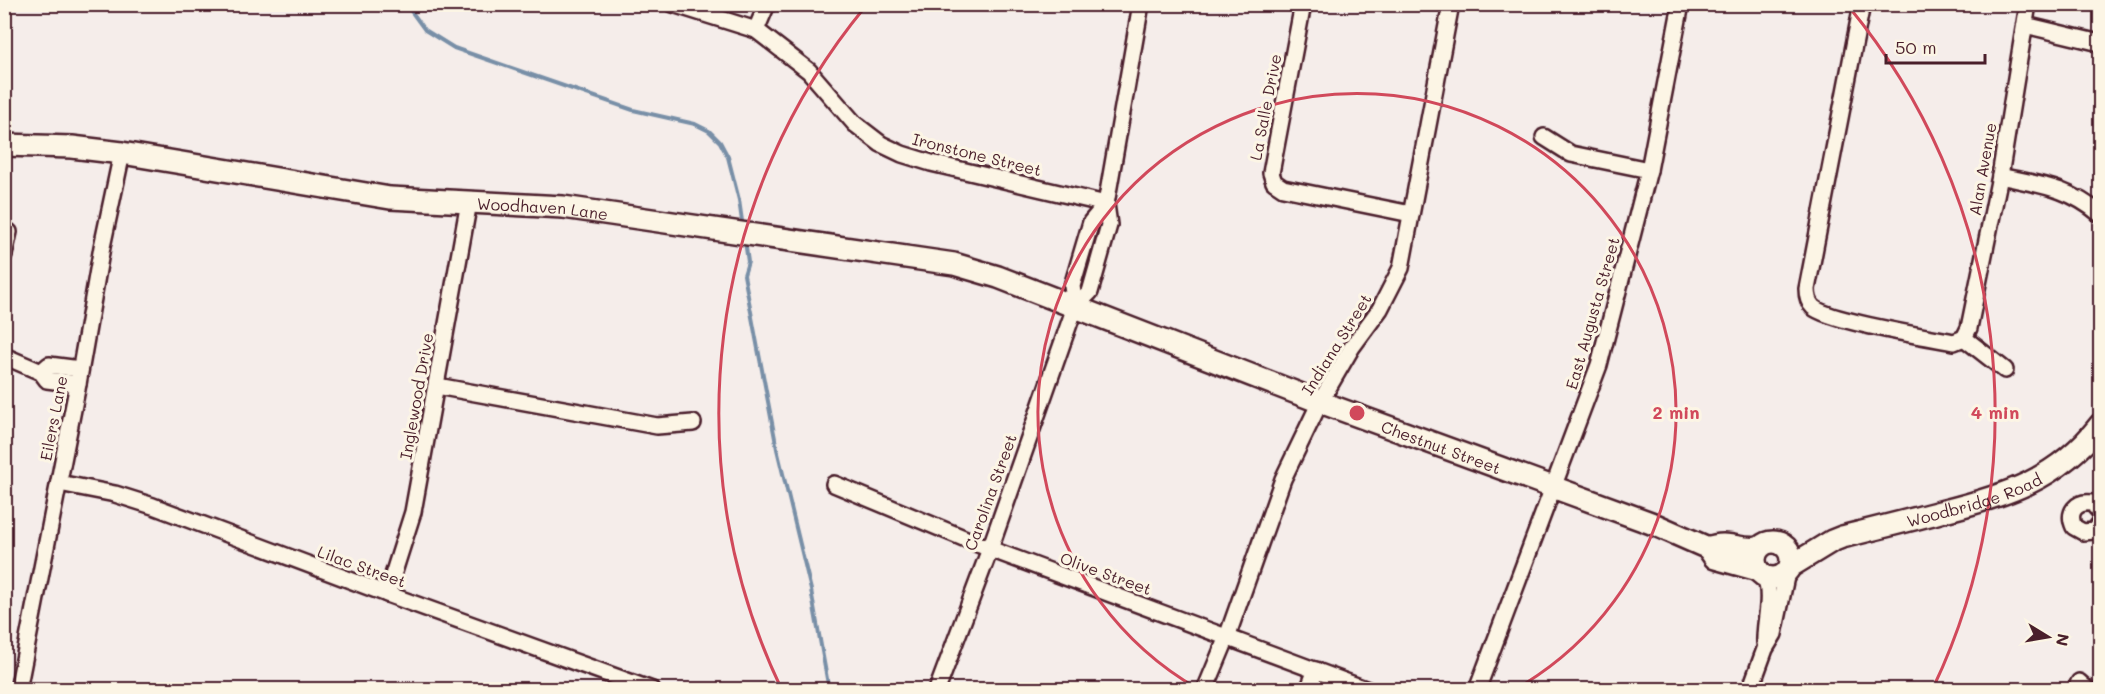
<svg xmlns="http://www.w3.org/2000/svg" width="2105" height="694" font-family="Mali,sans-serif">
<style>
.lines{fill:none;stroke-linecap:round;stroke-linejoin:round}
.stream{stroke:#788fa7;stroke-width:4}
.street-casing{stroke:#4a1f2b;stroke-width:20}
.secondary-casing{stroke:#4a1f2b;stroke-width:26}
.street{stroke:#fcf5e5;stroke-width:15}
.secondary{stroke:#fcf5e5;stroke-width:21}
.ring{fill:none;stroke:#d1495b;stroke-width:3}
.labels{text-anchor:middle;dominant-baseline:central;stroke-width:6;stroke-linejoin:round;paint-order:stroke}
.street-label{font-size:16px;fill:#4a1f2b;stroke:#fcf5e5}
.centre{fill:#d1495b;stroke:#fcf5e5;stroke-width:3}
.ring-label{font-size:18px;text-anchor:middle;font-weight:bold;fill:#d1495b;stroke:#fcf5e5;stroke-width:6;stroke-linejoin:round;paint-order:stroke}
</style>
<rect width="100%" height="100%" fill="#f5edea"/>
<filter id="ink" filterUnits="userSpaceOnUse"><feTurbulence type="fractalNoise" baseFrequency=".0167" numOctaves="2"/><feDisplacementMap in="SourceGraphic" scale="12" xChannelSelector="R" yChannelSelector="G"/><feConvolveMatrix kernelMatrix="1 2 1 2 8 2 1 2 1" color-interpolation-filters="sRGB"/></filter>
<g filter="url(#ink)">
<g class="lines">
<!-- stream -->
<g class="stream">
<path d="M406,4L425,30L454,48L633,110L695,124L709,131L720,142L728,157L739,200L743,228"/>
<path d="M745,241L748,262L744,275L777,449L811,590L829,690"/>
</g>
<defs>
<g id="street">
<path d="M673,4L756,30L809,71L855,124L881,144L902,154L931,163L1106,204"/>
<path d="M1303,4L1271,173L1274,182L1283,188L1411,214"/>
<path d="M1862,4L1807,289C1807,295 1808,302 1813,307C1828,321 1928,337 1954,342L1964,338"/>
<path d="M2025,25L2100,43"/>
<path d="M756,30L767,4"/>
<path d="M1544,137L1571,154L1649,170"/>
<path d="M2000,176C2040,185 2068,187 2100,214"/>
<path d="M4,255L9,232"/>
<path d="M1075,307L1072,286L1091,222L1106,204"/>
<path d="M1964,338L1969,328L2000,176L2028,4"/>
<path d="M1964,338L2005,370"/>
<path d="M4,356L41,372L47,380L78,384"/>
<path d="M41,372L49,365L80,369"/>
<path d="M437,386L657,426L693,423"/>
<path d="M59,483L115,494L153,506L387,594L652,690"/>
<path d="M834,484L990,549L1368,690"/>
<path d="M2100,512L2092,503C2076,501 2067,512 2074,527L2083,532L2094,531L2100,523"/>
<path d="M387,594L413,512L469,202"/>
<path d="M1765,643C1764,621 1773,599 1765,576"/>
<path d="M18,690L78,384L102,247L122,153"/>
<path d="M937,690L990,549L1075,307L1090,292L1109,225L1106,204L1141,4"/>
<path d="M1205,690L1227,637L1283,479L1320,402L1352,347L1380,309L1401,268L1451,4"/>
<path d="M1308,690L1316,670"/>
<path d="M1477,690L1599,365L1649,170L1681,4"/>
<path d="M1750,690L1765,649L1774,634L1787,572"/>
<path d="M2076,690L2079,682L2088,690"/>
</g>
<g id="secondary">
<path id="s1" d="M4,145L72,147L122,153L390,198L563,207L954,264L998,277L1320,402L1651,523L1708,548L1715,558L1758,570"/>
<circle cx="1773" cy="560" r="18"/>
<path d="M1708,548C1728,540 1738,551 1759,548"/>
<path id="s2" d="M1791,566L1832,541L1842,537C1874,529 1907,521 1940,512C2005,496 2057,480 2100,425"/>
</g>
</defs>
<!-- street casing -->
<use href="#street" class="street-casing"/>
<!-- secondary casing -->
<use href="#secondary" class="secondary-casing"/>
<!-- street -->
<use href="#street" class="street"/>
<!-- secondary -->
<use href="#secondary" class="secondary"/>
</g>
</g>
<!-- distance rings -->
<g class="ring">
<path d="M1198 689A319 319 0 1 1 1516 689"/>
<path d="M781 688A638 638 0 0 1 865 7M1849 7A638 638 0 0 1 1933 688"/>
</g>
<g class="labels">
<!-- street labels -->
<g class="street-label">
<text transform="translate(1265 107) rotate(-79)">La Salle Drive</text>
<text transform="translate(977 154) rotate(14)">Ironstone Street</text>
<text transform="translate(1982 169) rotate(-80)">Alan Avenue</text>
<text stroke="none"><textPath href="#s1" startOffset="543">Woodhaven Lane</textPath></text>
<text transform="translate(1592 313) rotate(-74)">East Augusta Street</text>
<text transform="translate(1336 344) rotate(-58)">Indiana Street</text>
<text transform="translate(416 396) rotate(-80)">Inglewood Drive</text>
<text transform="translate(53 418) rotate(-79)">Eilers Lane</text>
<text stroke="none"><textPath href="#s1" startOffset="1479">Chestnut Street</textPath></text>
<text transform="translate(990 492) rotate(-70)">Carolina Street</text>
<text stroke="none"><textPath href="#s2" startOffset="196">Woodbridge Road</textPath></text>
<text transform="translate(362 566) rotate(20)">Lilac Street</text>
<text transform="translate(1106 573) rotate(20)">Olive Street</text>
</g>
</g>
<circle cx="1357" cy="413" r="9" class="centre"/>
<g class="ring-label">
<text x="1676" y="419">2 min</text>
<text x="1995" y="419">4 min</text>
</g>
<!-- margin -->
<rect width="2105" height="694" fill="none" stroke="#fcf5e5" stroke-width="24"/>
<rect x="12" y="12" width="2081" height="670" fill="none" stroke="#4a1f2b" stroke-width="2" filter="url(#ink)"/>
<!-- north arrow -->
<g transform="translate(2048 637) rotate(101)" stroke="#fcf5e5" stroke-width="4.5" paint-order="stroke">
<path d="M0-4.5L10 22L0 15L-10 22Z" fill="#4a1f2b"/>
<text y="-9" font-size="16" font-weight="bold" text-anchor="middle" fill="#4a1f2b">N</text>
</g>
<!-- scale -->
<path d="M1886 54v9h99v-9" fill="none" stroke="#4a1f2b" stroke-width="3"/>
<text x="1895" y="54" font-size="18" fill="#4a1f2b" stroke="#fcf5e5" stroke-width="4.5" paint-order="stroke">50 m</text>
</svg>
